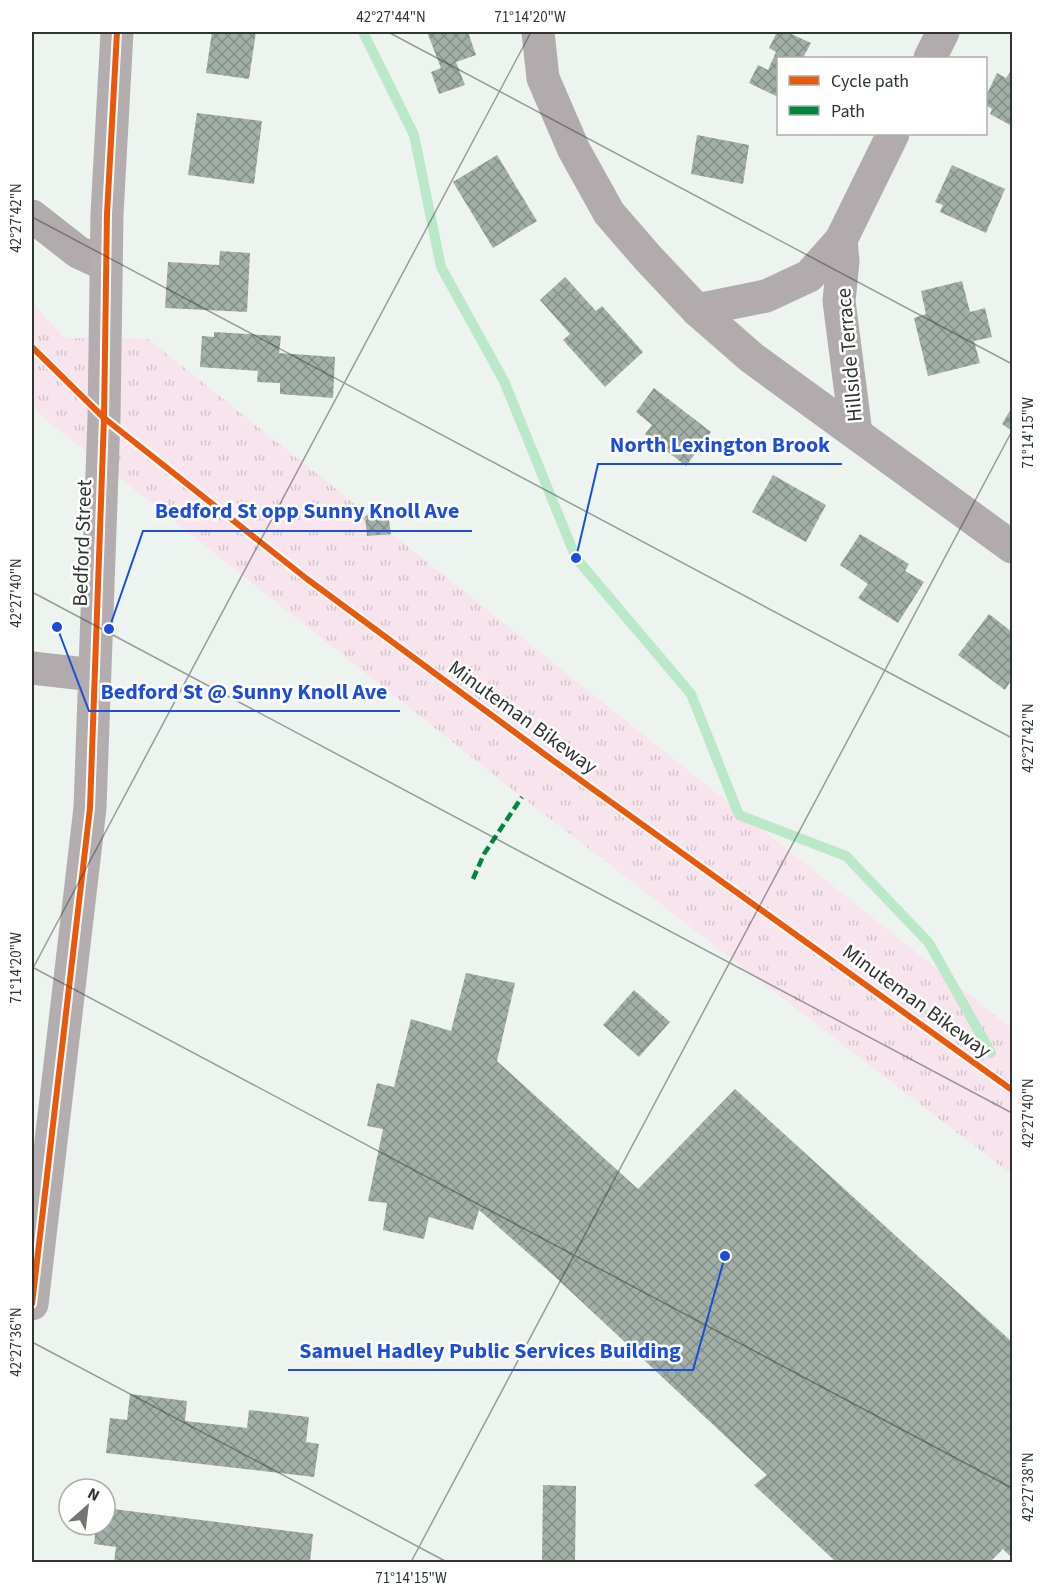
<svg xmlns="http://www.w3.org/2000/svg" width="1044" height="1594" font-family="'Source Sans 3',sans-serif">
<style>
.park{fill:url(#park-tufts)}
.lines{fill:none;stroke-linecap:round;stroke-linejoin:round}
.stream{stroke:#bce8ca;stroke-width:10}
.building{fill:url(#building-cross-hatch)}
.minor{stroke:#b2abae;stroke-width:33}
.major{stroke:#b3adb0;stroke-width:33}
.quiet{stroke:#00873e;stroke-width:4.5;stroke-dasharray:9 4.5;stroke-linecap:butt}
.cycleway-casing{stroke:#fff;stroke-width:10}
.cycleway{stroke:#e8590c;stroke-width:6}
.ticks{fill:none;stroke:#2f3430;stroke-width:1.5;stroke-opacity:0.45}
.labels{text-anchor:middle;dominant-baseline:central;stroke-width:5;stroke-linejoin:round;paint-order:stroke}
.street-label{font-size:21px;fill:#2f3430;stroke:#fff}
.leader{fill:none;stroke:#1d4ed8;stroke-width:2}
.callout-dot{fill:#1d4ed8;stroke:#fff;stroke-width:2}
.callout-label{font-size:22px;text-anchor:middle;font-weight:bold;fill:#1d4ed8;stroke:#fff;stroke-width:5;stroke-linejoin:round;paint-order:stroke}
.neatline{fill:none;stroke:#2f3430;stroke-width:2}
.ticks-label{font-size:15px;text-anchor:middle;fill:#2f3430}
</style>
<defs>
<pattern id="park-tufts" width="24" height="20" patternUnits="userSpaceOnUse" patternTransform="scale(1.5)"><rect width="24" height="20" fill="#f7e4ec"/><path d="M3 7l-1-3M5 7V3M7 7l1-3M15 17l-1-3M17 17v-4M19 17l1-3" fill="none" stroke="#d4c4cb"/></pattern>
<pattern id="building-cross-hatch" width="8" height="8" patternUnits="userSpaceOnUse" patternTransform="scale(1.5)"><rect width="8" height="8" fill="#a2afa6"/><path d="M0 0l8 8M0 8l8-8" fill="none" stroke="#848f88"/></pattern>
</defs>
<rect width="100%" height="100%" fill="#edf3ee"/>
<!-- park -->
<path class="park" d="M32,302L64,338L148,339L1012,1029V1175L522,797L44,418L32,405Z"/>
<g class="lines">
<!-- stream -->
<path class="stream" d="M363,32L414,135L441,267L504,381L576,558L691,694L739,815L846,856L929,943L991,1053"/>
</g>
<!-- building -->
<g class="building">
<path d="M212,32H256L249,79L206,73Z"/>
<path d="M427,32H468L476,55L456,62L465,85L439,94L431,72L441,68Z"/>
<path d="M777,32H787L811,43L804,56L809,58H778V97L749,83L758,65L768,70L776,52L769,48Z"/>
<path d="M1010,72L1012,73V126L990,114L992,109L986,105V96L997,73L1006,78Z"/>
<path d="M197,113L262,121L254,184L188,175Z"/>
<path d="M697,135L749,145L743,184L691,174Z"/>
<path d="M497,155L537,221L493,248L453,182Z"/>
<path d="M952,165L1005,189L986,233L940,212L943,205L935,202Z"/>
<path d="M220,251L250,253L247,312L165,308L168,262L219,265Z"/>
<path d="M565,277L596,311L602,306L643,352L605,387L563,340L570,334L540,300Z"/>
<path d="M962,281L970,312L985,308L992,337L974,341L980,363L928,376L914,318L926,314L921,291Z"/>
<path d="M214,332L281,336L279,353L335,357L333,398L280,394V383L257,382L258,371L200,367L202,336L214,337Z"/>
<path d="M654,388L711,432L686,466L645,434L652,425L636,412Z"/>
<path d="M1012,407V431L1002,424Z"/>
<path d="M773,475L826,505L806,542L752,512Z"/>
<path d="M388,514L391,534L367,536L365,516Z"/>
<path d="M860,534L909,564L905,571L924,582L898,623L858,598L868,584L840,565Z"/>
<path d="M989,614L1012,632V679L1005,690L958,655Z"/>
<path d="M466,973L515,983L497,1061L638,1189L735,1089L1012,1342V1558L1003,1549L990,1562H836L754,1485L767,1475L552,1274L479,1210L473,1230L429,1217L424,1239L383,1230L387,1203L368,1201L383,1129L367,1126L377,1083L394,1087L411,1019L451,1031Z"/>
<path d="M634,990L670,1022L639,1057L603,1025Z"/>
<path d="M130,1394L187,1401L185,1421L247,1428L249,1410L309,1417L306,1442L319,1444L314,1477L106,1453L110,1418L127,1420Z"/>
<path d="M543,1485L576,1486L575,1562H542Z"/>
<path d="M105,1508L313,1534L310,1562H114L116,1547L94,1544L96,1525H105Z"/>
</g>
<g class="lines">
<!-- minor -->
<g class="minor">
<path d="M538,32L543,78L574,150L609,213L648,258L697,310L752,358L1012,547"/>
<path d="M930,58L943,32"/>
<path d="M32,216L78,252L106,265"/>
<path d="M841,240L843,261L839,301L856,433"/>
<path d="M697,310L766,296L809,276L841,240L893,134"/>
<path d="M32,668L94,675"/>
</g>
<!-- major -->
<path class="major" d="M32,1304L90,808L104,418L107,214L117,32"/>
<!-- quiet -->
<path class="quiet" d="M473,879L484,854L522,797"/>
<defs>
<g id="cycleway">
<path d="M32,347L104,418L307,579L551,759L1012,1090"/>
<path d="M32,1304L90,808L104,418L107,214L117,32"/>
</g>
</defs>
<!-- cycleway casing -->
<use href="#cycleway" class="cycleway-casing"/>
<!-- cycleway -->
<use href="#cycleway" class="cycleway"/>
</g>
<!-- ticks -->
<path class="ticks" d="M388,32L1012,364M32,217L1012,738M32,592L1012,1113M32,967L1012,1488M32,970L531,32M32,1342L447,1562M411,1562L1012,431"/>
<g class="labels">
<!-- street labels -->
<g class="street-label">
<text transform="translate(849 355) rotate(-95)">Hillside Terrace</text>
<text transform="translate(82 543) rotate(-88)">Bedford Street</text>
<text transform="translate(523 717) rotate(36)">Minuteman Bikeway</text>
<text transform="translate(917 1001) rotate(36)">Minuteman Bikeway</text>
</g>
</g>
<!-- callouts -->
<path class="leader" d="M576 558L598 464H842M109 629L143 531H472M57 627L89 711H400M725 1256L693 1370H288"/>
<g class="callout-dot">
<circle cx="576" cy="558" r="6"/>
<circle cx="109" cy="629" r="6"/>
<circle cx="57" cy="627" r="6"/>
<circle cx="725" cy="1256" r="6"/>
</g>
<g class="callout-label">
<text x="720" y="452">North Lexington Brook</text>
<text x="307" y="518">Bedford St opp Sunny Knoll Ave</text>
<text x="244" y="699">Bedford St @ Sunny Knoll Ave</text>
<text x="490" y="1358">Samuel Hadley Public Services Building</text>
</g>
<!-- border -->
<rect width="1044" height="1594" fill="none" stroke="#ffffff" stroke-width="66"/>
<!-- legend -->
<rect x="777" y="57" width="210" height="78" fill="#ffffff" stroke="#acaeac" stroke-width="1.5"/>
<rect x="789" y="76" width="30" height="9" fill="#e8590c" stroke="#acaeac" stroke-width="1.5"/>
<text x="831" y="87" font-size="18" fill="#2f3430">Cycle path</text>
<rect x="789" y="106" width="30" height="9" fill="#00873e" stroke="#acaeac" stroke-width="1.5"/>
<text x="831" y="117" font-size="18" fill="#2f3430">Path</text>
<!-- north arrow -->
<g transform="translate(87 1507) rotate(28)"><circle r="28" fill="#ffffff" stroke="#acaeac" stroke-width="1.5"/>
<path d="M0-4.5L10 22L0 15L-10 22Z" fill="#727772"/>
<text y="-9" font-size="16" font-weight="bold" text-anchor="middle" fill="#2f3430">N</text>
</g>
<rect x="33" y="33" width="978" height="1528" class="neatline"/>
<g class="ticks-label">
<text x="391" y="22">42°27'44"N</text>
<text x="530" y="22">71°14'20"W</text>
<text transform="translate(16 218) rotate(-90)" y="5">42°27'42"N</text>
<text transform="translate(1028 433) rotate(-90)" y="5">71°14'15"W</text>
<text transform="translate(16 593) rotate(-90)" y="5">42°27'40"N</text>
<text transform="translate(1028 738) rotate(-90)" y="5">42°27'42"N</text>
<text transform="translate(16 968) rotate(-90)" y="5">71°14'20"W</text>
<text transform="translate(1028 1113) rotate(-90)" y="5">42°27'40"N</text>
<text transform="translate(16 1342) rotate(-90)" y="5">42°27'36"N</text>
<text transform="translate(1028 1487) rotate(-90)" y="5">42°27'38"N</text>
<text x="411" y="1583">71°14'15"W</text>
</g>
</svg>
